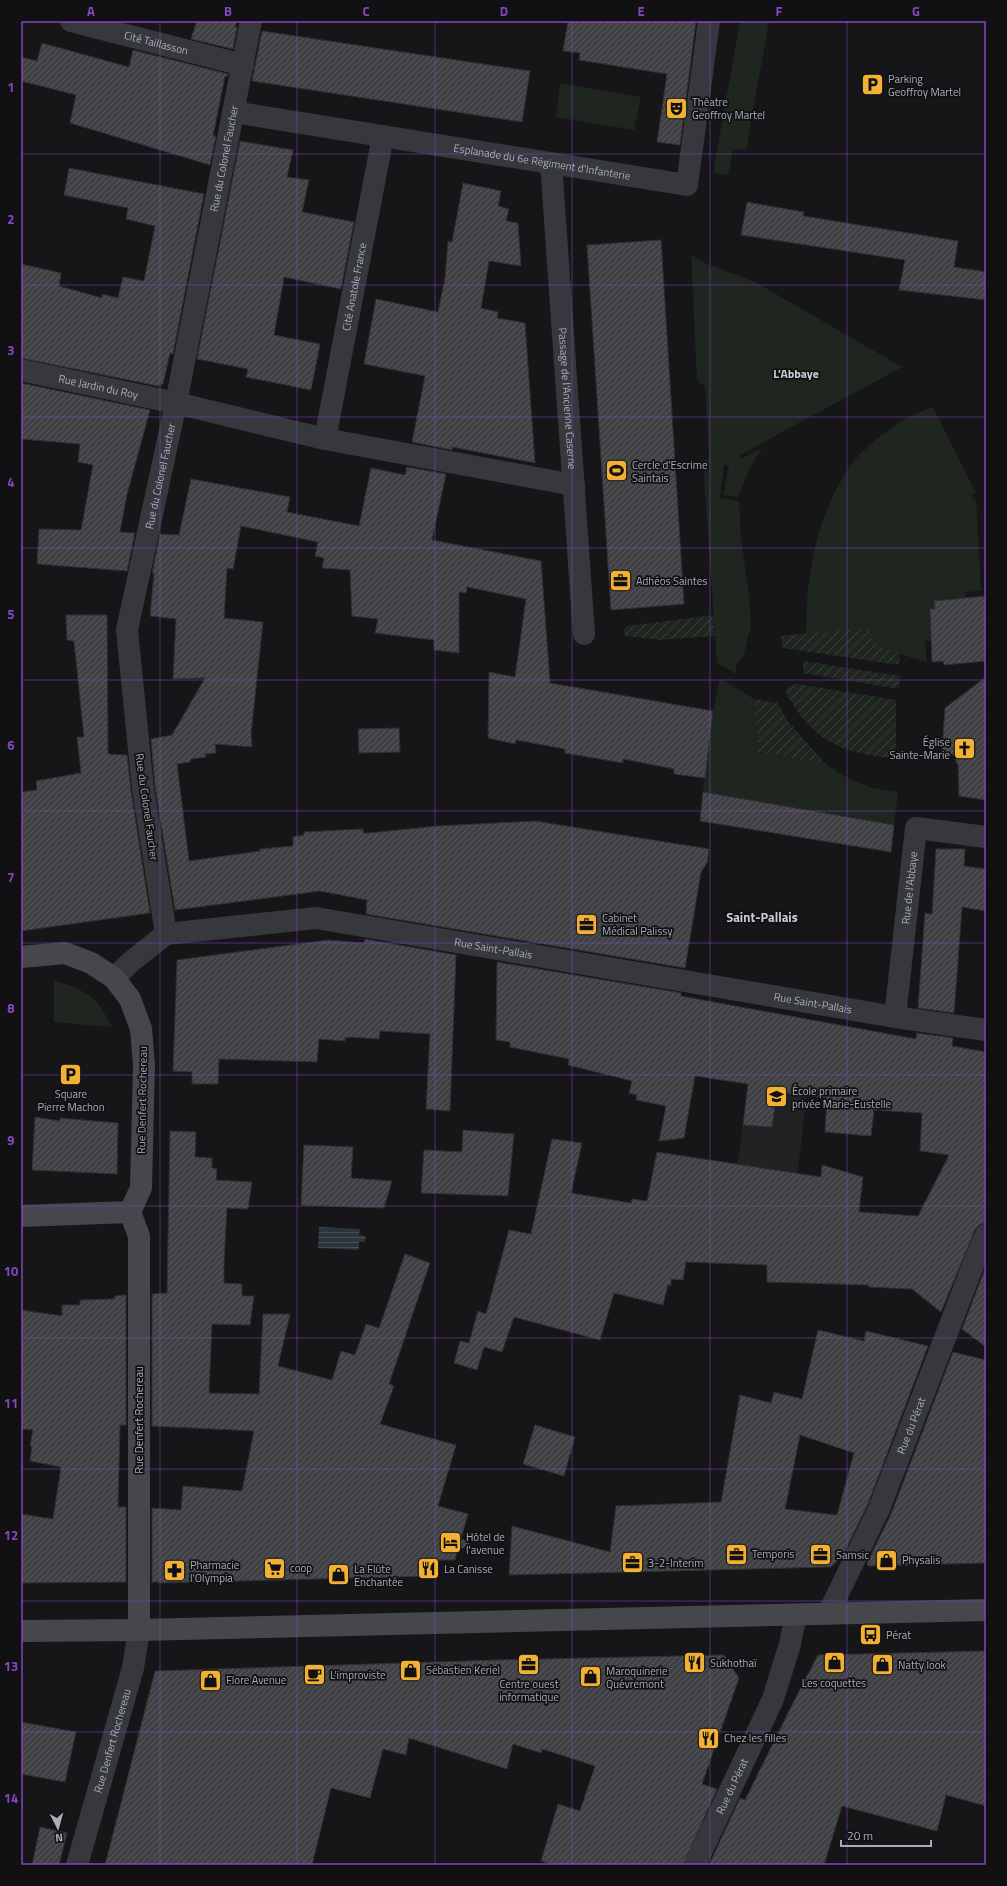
<svg xmlns="http://www.w3.org/2000/svg" width="1007" height="1886" font-family="'Titillium Web',sans-serif">
<style>
.built{fill:#222225}
.grass{fill:#1e261f}
.garden{fill:url(#garden-furrows)}
.water{fill:url(#water-rules)}
.building{fill:url(#building-hatch);stroke:#303034;fill-rule:evenodd}
.lines{fill:none;stroke-linecap:round;stroke-linejoin:round}
.street{stroke:#37383d;stroke-width:22}
.secondary{stroke:#45474d;stroke-width:22}
.grid{fill:none;stroke:#8446be;stroke-width:1;stroke-opacity:0.55}
.labels{text-anchor:middle;dominant-baseline:central;stroke-width:3.5;stroke-linejoin:round;paint-order:stroke}
.street-label{font-size:11px;fill:#a8adb8;stroke:#111113}
.poi-label{font-size:11px;fill:#a8adb8;stroke:#111113;text-anchor:start}
.neighbourhood-label{font-size:12px;font-weight:bold;fill:#c9ccd4;stroke:#111113}
.quarter-label{font-size:13px;font-weight:bold;fill:#c9ccd4;stroke:#111113}
.neatline{fill:none;stroke:#8446be;stroke-width:1.5}
.grid-label{font-size:13px;text-anchor:middle;font-weight:bold;fill:#8446be}
</style>
<defs>
<pattern id="garden-furrows" width="10" height="10" patternUnits="userSpaceOnUse"><rect width="10" height="10" fill="#1e261f"/><path d="M-1 1l2-2M0 10L10 0M9 11l2-2" fill="none" stroke="#3c433d"/></pattern>
<pattern id="water-rules" width="6" height="5" patternUnits="userSpaceOnUse"><rect width="6" height="5" fill="#2c353c"/><path d="M0 2.5h6" fill="none" stroke="#485056"/></pattern>
<pattern id="building-hatch" width="6" height="6" patternUnits="userSpaceOnUse"><rect width="6" height="6" fill="#404145"/><path d="M-1 1l2-2M0 6l6-6M5 7l2-2" fill="none" stroke="#595a5e"/></pattern>
</defs>
<rect width="100%" height="100%" fill="#161618"/>
<!-- built -->
<path class="built" d="M758,1010L815,1021L796,1188L730,1222Z"/>
<!-- grass -->
<g class="grass">
<path d="M740,21H769L746,150L733,149L728,175L713,173Z"/>
<path d="M560,83L641,97L634,130L556,117Z"/>
<path d="M691,255L705,263L755,282L902,367L740,455L741,459L763,448C751,462 745,479 738,497L723,495L729,465H724L720,498L739,501L741,539L749,594L751,625L744,654L736,665V674L717,663L703,462L709,458L705,387L697,380Z"/>
<path d="M933,407L976,493L972,494L973,500H976L981,591L965,592V601H934L935,609H930L931,641H925L927,662L900,654L872,641L806,633C806,576 816,517 848,469C861,450 883,433 902,421C911,415 923,411 933,407Z"/>
<path d="M720,678L754,699L758,752L826,764L844,776L872,788L898,792L894,825L703,792L713,711Z"/>
<path d="M54,981C68,984 86,991 97,1002C103,1009 107,1019 112,1027L54,1022Z"/>
</g>
<!-- garden -->
<g class="garden">
<path d="M713,615L715,636L659,640L625,636L623,630L627,626Z"/>
<path d="M870,628L872,641L900,654L899,665L783,648L781,636L806,633Z"/>
<path d="M803,661L900,676L899,689L803,673Z"/>
<path d="M797,684L896,700V759C860,754 833,751 807,723C799,715 793,704 787,695L786,690L790,686Z"/>
<path d="M754,699L777,703L789,723L826,764L758,752Z"/>
</g>
<!-- water -->
<path class="water" d="M319,1227L360,1229L359,1235L365,1236L366,1239L364,1242H359V1250L318,1248Z"/>
<!-- building -->
<g class="building">
<path d="M197,21H236L235,27H237L233,49L191,39Z"/>
<path d="M568,21H696L680,145L657,142L667,74L579,60L580,53L563,51Z"/>
<path d="M262,31L530,71L522,122L252,81Z"/>
<path d="M42,43L129,67L133,50L228,74L227,77L225,76L213,136H216L210,165L70,123L76,95L21,81V57L37,61Z"/>
<path d="M240,141L293,150L287,177L309,180L302,212L354,222L341,289L284,277L274,335L320,344L311,390L246,377L248,369L197,359Z"/>
<path d="M69,168L204,194L173,354L170,353L163,384L158,386L21,358V264L61,273L59,286L102,298V294L118,298L123,277L144,281L155,226L126,219L128,208L64,195Z"/>
<path d="M463,183L501,191L498,206L509,209L506,221L518,223L521,266L489,261L481,308L498,312L497,318L525,323L535,463L452,447V450L412,442L425,376L364,364L376,299L438,312L445,278L448,241L452,242Z"/>
<path d="M747,202L804,212L803,216L958,241L954,267L986,272V300L899,290L905,260L741,235Z"/>
<path d="M661,240L684,604L611,610L587,245Z"/>
<path d="M21,383L150,410L127,494L120,532L135,533L127,571L37,564L39,529L81,530L93,465L78,462L80,444L21,439Z"/>
<path d="M407,467L446,474L432,540L541,561L550,683L713,711L705,778L674,774V769L623,759V763L565,753V749L516,740L515,744L488,738L489,672L515,677L526,599L467,587L466,593L459,592V653L434,650V640L375,633L378,619L352,616L350,570L322,568L324,558L315,556L318,542L241,526L233,569L227,568L224,618L263,622L251,734L252,747L215,744L216,753L205,754L206,757L191,759L190,762L177,764L189,861L260,851V849L293,846V837L304,835V832L363,829V833H369L438,826L535,821L709,849L707,863L701,872L685,968L366,914L367,900L320,891L175,910L155,787L151,739L172,735L205,678L173,679L176,619L150,616L154,573H152L160,534L179,535L191,479L290,497L287,512L359,526L371,468L405,475Z"/>
<path d="M986,596V661L944,665L943,661L932,662L930,609H935L934,601Z"/>
<path d="M66,615H107L108,754L127,755L131,791L150,913L21,931V792L37,790L36,781L81,773L77,737H84L74,641L67,640Z"/>
<path d="M986,677V800L959,796L958,763H956V756L942,751L945,708Z"/>
<path d="M399,728L400,752L359,753L358,729Z"/>
<path d="M703,792L894,825L891,852L700,821Z"/>
<path d="M936,849H965L964,866L986,869V911L962,907L954,1013L918,1008L925,913L932,914Z"/>
<path d="M365,939L456,955L450,1111L426,1109L430,1034L380,1031L379,1039L351,1037L345,1038V1041L319,1039L317,1062L219,1059L218,1084H192V1072L173,1071L177,960L328,940L364,943Z"/>
<path d="M497,962L681,993V996L916,1039L917,1033L953,1038L952,1046L986,1052V1223L979,1225L975,1230L941,1312L912,1289L869,1287V1285L767,1282V1265L686,1262L683,1280L671,1279V1285H668L663,1305L614,1293L600,1340L514,1317L502,1352L484,1347L477,1370L454,1363L460,1341L469,1343L478,1311L486,1314L509,1230L531,1234L552,1139L582,1143L571,1193L631,1203L632,1199L647,1201L657,1152L821,1177L822,1165L863,1177L859,1212L918,1216L949,1155L920,1151L922,1113L874,1110L871,1136L825,1132L827,1098L777,1092L772,1127L743,1125L748,1084L695,1076L684,1138L659,1141L666,1106L636,1100L637,1095L629,1093L632,1081L568,1065L569,1059L510,1047V1042L496,1040Z"/>
<path d="M35,1117L60,1121V1118L118,1123L117,1174L32,1170Z"/>
<path d="M463,1130L514,1134L508,1196L421,1193L424,1150L462,1152Z"/>
<path d="M170,1131L196,1132L195,1157L212,1158V1168L217,1169L216,1180L252,1182L248,1209L227,1208L224,1262V1283L242,1284V1296H254L250,1325L212,1324L209,1393L259,1394L263,1314H290L278,1366L332,1380L341,1351L355,1355L366,1324L379,1328L405,1254L430,1263L389,1384L394,1386L380,1424L456,1445L438,1506L468,1514L461,1538L470,1544L457,1551L455,1560H436V1576L159,1583V1582H152V1508L181,1510L183,1486L242,1491L254,1431L152,1426V1294L167,1293Z"/>
<path d="M304,1145L353,1147L351,1178L392,1181L384,1208L301,1205Z"/>
<path d="M986,1266V1347L962,1329Z"/>
<path d="M126,1295V1425H120L118,1507H126V1582L21,1583V1514L53,1519L61,1467L30,1461L32,1446H30L33,1430L21,1429V1310L62,1316V1305H80V1300L114,1299L115,1296Z"/>
<path d="M818,1330L864,1341L866,1331L928,1346L868,1504L842,1557L834,1564L831,1567L509,1575L512,1526L610,1552L616,1506L721,1502L740,1395L771,1403L774,1392L802,1399ZM800,1435L854,1453L837,1515L785,1509Z"/>
<path d="M953,1352L986,1360V1563L868,1566L867,1563L891,1514Z"/>
<path d="M535,1425L575,1437L564,1476L523,1464Z"/>
<path d="M986,1651V1806L946,1795L937,1831L842,1806L824,1865H709L740,1798L745,1800L794,1701L818,1655Z"/>
<path d="M724,1655L739,1678L702,1784L717,1789L683,1865H555L541,1861L558,1804L580,1811L595,1766L542,1749L541,1753L513,1744L507,1769L409,1738L406,1755L383,1749L370,1798L331,1788L312,1865H105L155,1671L496,1660Z"/>
<path d="M21,1722L76,1732L65,1782L21,1774Z"/>
<path d="M40,1827L67,1833L59,1865H32Z"/>
</g>
<g class="lines">
<!-- street -->
<g class="street">
<path id="s1" d="M71,21L243,65"/>
<path id="s2" d="M233,112L687,185L709,21"/>
<path id="s3" d="M551,163L584,634"/>
<path id="s4" d="M21,370L176,403L325,439L574,485"/>
<path id="s5" d="M325,439L383,136"/>
<path id="s6" d="M166,934L143,789L127,630L176,403L251,21"/>
<path id="s7" d="M114,978L132,961L166,934L316,918L895,1017L986,1030"/>
<path id="s8" d="M895,1017L916,828L986,837"/>
<path id="s9" d="M828,1614L879,1509L977,1255L986,1235"/>
<path id="s10" d="M77,1865L133,1668L139,1630"/>
<path id="s11" d="M695,1865L773,1699L790,1644L796,1615"/>
</g>
<!-- secondary -->
<g class="secondary">
<path d="M21,957L65,953L91,963L114,978L130,999L141,1029L144,1065L141,1188L130,1212L139,1236V1630"/>
<path d="M21,1216L130,1212"/>
<path d="M21,1631L139,1630L986,1610"/>
</g>
</g>
<!-- grid -->
<path class="grid" d="M160,21V1865M297,21V1865M435,21V1865M572,21V1865M710,21V1865M847,21V1865M21,154H986M21,285H986M21,417H986M21,548H986M21,680H986M21,811H986M21,943H986M21,1075H986M21,1206H986M21,1338H986M21,1469H986M21,1601H986M21,1732H986"/>
<!-- icons -->
<defs>
<symbol id="parking-square" viewBox="-11 -11 22 22"><rect x="-9" y="-9" width="18" height="18" rx="4" fill="#f2b134" stroke="#111113"/><path d="M-3.5-5.5H1a3.5 3.5 0 0 1 0 7H-1V5.5H-3.5ZM-1-3.4V-.6H.8a1.4 1.4 0 0 0 0-2.8Z" fill="#111"/></symbol>
<symbol id="theatre-square" viewBox="-11 -11 22 22"><rect x="-9" y="-9" width="18" height="18" rx="4" fill="#f2b134" stroke="#111113"/><path d="M-5-5.5Q0-4 5-5.5V0Q5 5 0 6Q-5 5-5 0ZM-3.3-2.5H-1v1.5H-3.3ZM1-2.5H3.3v1.5H1ZM-2.8 1Q0 5.5 2.8 1Z" fill="#111"/></symbol>
<symbol id="stadium-square" viewBox="-11 -11 22 22"><rect x="-9" y="-9" width="18" height="18" rx="4" fill="#f2b134" stroke="#111113"/><path d="M0-5a6.5 5 0 1 0 0 10a6.5 5 0 1 0 0-10ZM-3.5-1.8h7v3.6h-7Z" fill="#111"/></symbol>
<symbol id="office-square" viewBox="-11 -11 22 22"><rect x="-9" y="-9" width="18" height="18" rx="4" fill="#f2b134" stroke="#111113"/><path d="M-6-3h4V-5.5h4V-3h4V5H-6ZM-1-4.5V-3h2v-1.5ZM-6 0V1H6V0Z" fill="#111"/></symbol>
<symbol id="church-square" viewBox="-11 -11 22 22"><rect x="-9" y="-9" width="18" height="18" rx="4" fill="#f2b134" stroke="#111113"/><path d="M-1.2-6h2.4v3.5h3.3v2.4h-3.3V6h-2.4V-.1h-3.3v-2.4h3.3Z" fill="#111"/></symbol>
<symbol id="school-square" viewBox="-11 -11 22 22"><rect x="-9" y="-9" width="18" height="18" rx="4" fill="#f2b134" stroke="#111113"/><path d="M0-5L7-2L0 1L-7-2ZM-4 1L0 2.5L4 1V4Q0 6-4 4Z" fill="#111"/></symbol>
<symbol id="hotel-square" viewBox="-11 -11 22 22"><rect x="-9" y="-9" width="18" height="18" rx="4" fill="#f2b134" stroke="#111113"/><path d="M-6-4.5h1.5V1H6V5H4.5V3h-9V5H-6ZM-4 0a1.8 1.8 0 1 1 3.6 0ZM.5 0V-2.5h3Q6-2.5 6 0Z" fill="#111"/></symbol>
<symbol id="shop-square" viewBox="-11 -11 22 22"><rect x="-9" y="-9" width="18" height="18" rx="4" fill="#f2b134" stroke="#111113"/><path d="M-5-2.5h2.3a2.7 3.5 0 0 1 5.4 0H5L5.5 6h-11ZM-1.5-2.5h3a1.5 2.3 0 0 0-3 0Z" fill="#111"/></symbol>
<symbol id="supermarket-square" viewBox="-11 -11 22 22"><rect x="-9" y="-9" width="18" height="18" rx="4" fill="#f2b134" stroke="#111113"/><path d="M-6-5.5h2.5l.6 2H6L4.5 2H-2.5L-4.4-4H-6ZM-1.5 3.2a1.3 1.3 0 1 0 .1 0ZM3 3.2a1.3 1.3 0 1 0 .1 0Z" fill="#111"/></symbol>
<symbol id="restaurant-square" viewBox="-11 -11 22 22"><rect x="-9" y="-9" width="18" height="18" rx="4" fill="#f2b134" stroke="#111113"/><path d="M-5-6h1v4h1v-4h1v4h1v-4h1v5L-1.5 .5V6h-2V.5L-5-1ZM5-6V6H3V1.5H1.5Q1.5-4 5-6Z" fill="#111"/></symbol>
<symbol id="pharmacy-square" viewBox="-11 -11 22 22"><rect x="-9" y="-9" width="18" height="18" rx="4" fill="#f2b134" stroke="#111113"/><path d="M-2-6h4v4h4v4h-4v4h-4v-4h-4v-4h4Z" fill="#111"/></symbol>
<symbol id="bus-square" viewBox="-11 -11 22 22"><rect x="-9" y="-9" width="18" height="18" rx="4" fill="#f2b134" stroke="#111113"/><path d="M-5-6H5V4H4V6H2V4H-2V6H-4V4H-5ZM-3.5-4V0h7V-4ZM-3.5 1.2v1.5H-2V1.2ZM2 1.2v1.5H3.5V1.2Z" fill="#111"/></symbol>
<symbol id="cafe-square" viewBox="-11 -11 22 22"><rect x="-9" y="-9" width="18" height="18" rx="4" fill="#f2b134" stroke="#111113"/><path d="M-5.5-4.5H6V0H3Q3 3.5 0 3.5H-2.5Q-5.5 3.5-5.5 0ZM3-3.2v2h1.7v-2ZM-6 4.5H4V6H-6Z" fill="#111"/></symbol>
</defs>
<g fill-rule="evenodd">
<use href="#parking-square" x="860" y="72" width="25" height="25"/>
<use href="#theatre-square" x="664" y="96" width="25" height="25"/>
<use href="#stadium-square" x="604" y="458" width="25" height="25"/>
<use href="#office-square" x="608" y="568" width="25" height="25"/>
<use href="#church-square" x="952" y="736" width="25" height="25"/>
<use href="#office-square" x="574" y="912" width="25" height="25"/>
<use href="#parking-square" x="58" y="1062" width="25" height="25"/>
<use href="#school-square" x="764" y="1084" width="25" height="25"/>
<use href="#hotel-square" x="438" y="1530" width="25" height="25"/>
<use href="#office-square" x="724" y="1542" width="25" height="25"/>
<use href="#office-square" x="808" y="1542" width="25" height="25"/>
<use href="#shop-square" x="874" y="1548" width="25" height="25"/>
<use href="#office-square" x="620" y="1550" width="25" height="25"/>
<use href="#supermarket-square" x="262" y="1556" width="25" height="25"/>
<use href="#restaurant-square" x="416" y="1556" width="25" height="25"/>
<use href="#pharmacy-square" x="162" y="1558" width="25" height="25"/>
<use href="#shop-square" x="326" y="1562" width="25" height="25"/>
<use href="#bus-square" x="858" y="1622" width="25" height="25"/>
<use href="#restaurant-square" x="682" y="1650" width="25" height="25"/>
<use href="#shop-square" x="822" y="1650" width="25" height="25"/>
<use href="#office-square" x="516" y="1652" width="25" height="25"/>
<use href="#shop-square" x="870" y="1652" width="25" height="25"/>
<use href="#shop-square" x="398" y="1658" width="25" height="25"/>
<use href="#cafe-square" x="302" y="1662" width="25" height="25"/>
<use href="#shop-square" x="578" y="1664" width="25" height="25"/>
<use href="#shop-square" x="198" y="1668" width="25" height="25"/>
<use href="#restaurant-square" x="696" y="1726" width="25" height="25"/>
</g>
<g class="labels">
<!-- street labels -->
<g class="street-label">
<text stroke="none"><textPath href="#s1" startOffset="88">Cité Taillasson</textPath></text>
<text stroke="none"><textPath href="#s6" startOffset="788">Rue du Colonel Faucher</textPath></text>
<text stroke="none"><textPath href="#s2" startOffset="313">Esplanade du 6e Régiment d'Infanterie</textPath></text>
<text stroke="none"><textPath href="#s5" startOffset="155">Cité Anatole France</textPath></text>
<text stroke="none"><textPath href="#s4" startOffset="79">Rue Jardin du Roy</textPath></text>
<text stroke="none"><textPath href="#s3" startOffset="236">Passage de l'Ancienne Caserne</textPath></text>
<text stroke="none"><textPath href="#s6" startOffset="464">Rue du Colonel Faucher</textPath></text>
<text transform="translate(147 807) rotate(82)">Rue du Colonel Faucher</text>
<text stroke="none"><textPath href="#s8" startOffset="130">Rue de l'Abbaye</textPath></text>
<text stroke="none"><textPath href="#s7" startOffset="399">Rue Saint-Pallais</textPath></text>
<text stroke="none"><textPath href="#s7" startOffset="723">Rue Saint-Pallais</textPath></text>
<text transform="translate(142 1100) rotate(-89)">Rue Denfert Rochereau</text>
<text transform="translate(139 1420) rotate(-90)">Rue Denfert Rochereau</text>
<text stroke="none"><textPath href="#s9" startOffset="206">Rue du Pérat</textPath></text>
<text stroke="none"><textPath href="#s10" startOffset="129">Rue Denfert Rochereau</textPath></text>
<text stroke="none"><textPath href="#s11" startOffset="87">Rue du Pérat</textPath></text>
</g>
<!-- poi labels -->
<g class="poi-label">
<text x="888" y="79">Parking<tspan x="888" dy="13">Geoffroy Martel</tspan></text>
<text x="692" y="102">Thêatre<tspan x="692" dy="13">Geoffroy Martel</tspan></text>
<text x="632" y="465">Cercle d'Escrime<tspan x="632" dy="13">Saintais</tspan></text>
<text x="636" y="581">Adhéos Saintes</text>
<text x="950" y="742" text-anchor="end">Église<tspan x="950" dy="13">Sainte-Marie</tspan></text>
<text x="602" y="918">Cabinet<tspan x="602" dy="13">Médical Palissy</tspan></text>
<text x="792" y="1091">École primaire<tspan x="792" dy="13">privée Marie-Eustelle</tspan></text>
<text x="71" y="1094" text-anchor="middle">Square<tspan x="71" dy="13">Pierre Machon</tspan></text>
<text x="466" y="1537">Hôtel de<tspan x="466" dy="13">l'avenue</tspan></text>
<text x="752" y="1554">Temporis</text>
<text x="836" y="1555">Samsic</text>
<text x="902" y="1560">Physalis</text>
<text x="648" y="1563">3-2-Interim</text>
<text x="190" y="1565">Pharmacie<tspan x="190" dy="13">l'Olympia</tspan></text>
<text x="290" y="1568">coop</text>
<text x="354" y="1569">La Flûte<tspan x="354" dy="13">Enchantée</tspan></text>
<text x="444" y="1569">La Canisse</text>
<text x="886" y="1635">Pérat</text>
<text x="710" y="1663">Sukhothaï</text>
<text x="898" y="1665">Natty look</text>
<text x="426" y="1670">Sébastien Keriel</text>
<text x="606" y="1671">Maroquinerie<tspan x="606" dy="13">Quévremont</tspan></text>
<text x="330" y="1675">L'improviste</text>
<text x="226" y="1680">Flore Avenue</text>
<text x="834" y="1683" text-anchor="middle">Les coquettes</text>
<text x="529" y="1684" text-anchor="middle">Centre ouest<tspan x="529" dy="13">informatique</tspan></text>
<text x="724" y="1738">Chez les filles</text>
</g>
<!-- neighbourhood labels -->
<g class="neighbourhood-label">
<text x="796" y="373">L'Abbaye</text>
</g>
<!-- quarter labels -->
<g class="quarter-label">
<text x="762" y="917">Saint-Pallais</text>
</g>
</g>
<!-- border -->
<rect width="1007" height="1886" fill="none" stroke="#111113" stroke-width="44"/>
<!-- north arrow -->
<g transform="translate(58 1828) rotate(174)" stroke="#111113" stroke-width="3" paint-order="stroke">
<path d="M0-3L7 15L0 10L-7 15Z" fill="#a8adb8"/>
<text y="-6" font-size="11" font-weight="bold" text-anchor="middle" fill="#a8adb8">N</text>
</g>
<!-- scale -->
<path d="M841 1840v6h90v-6" fill="none" stroke="#a8adb8" stroke-width="2"/>
<text x="847" y="1840" font-size="12" fill="#a8adb8" stroke="#111113" stroke-width="3" paint-order="stroke">20 m</text>
<rect x="22" y="22" width="963" height="1842" class="neatline"/>
<g class="grid-label">
<text x="91" y="16">A</text>
<text x="228" y="16">B</text>
<text x="366" y="16">C</text>
<text x="504" y="16">D</text>
<text x="641" y="16">E</text>
<text x="779" y="16">F</text>
<text x="916" y="16">G</text>
<text x="11" y="92">1</text>
<text x="11" y="224">2</text>
<text x="11" y="355">3</text>
<text x="11" y="487">4</text>
<text x="11" y="619">5</text>
<text x="11" y="750">6</text>
<text x="11" y="882">7</text>
<text x="11" y="1013">8</text>
<text x="11" y="1145">9</text>
<text x="11" y="1276">10</text>
<text x="11" y="1408">11</text>
<text x="11" y="1540">12</text>
<text x="11" y="1671">13</text>
<text x="11" y="1803">14</text>
</g>
</svg>
